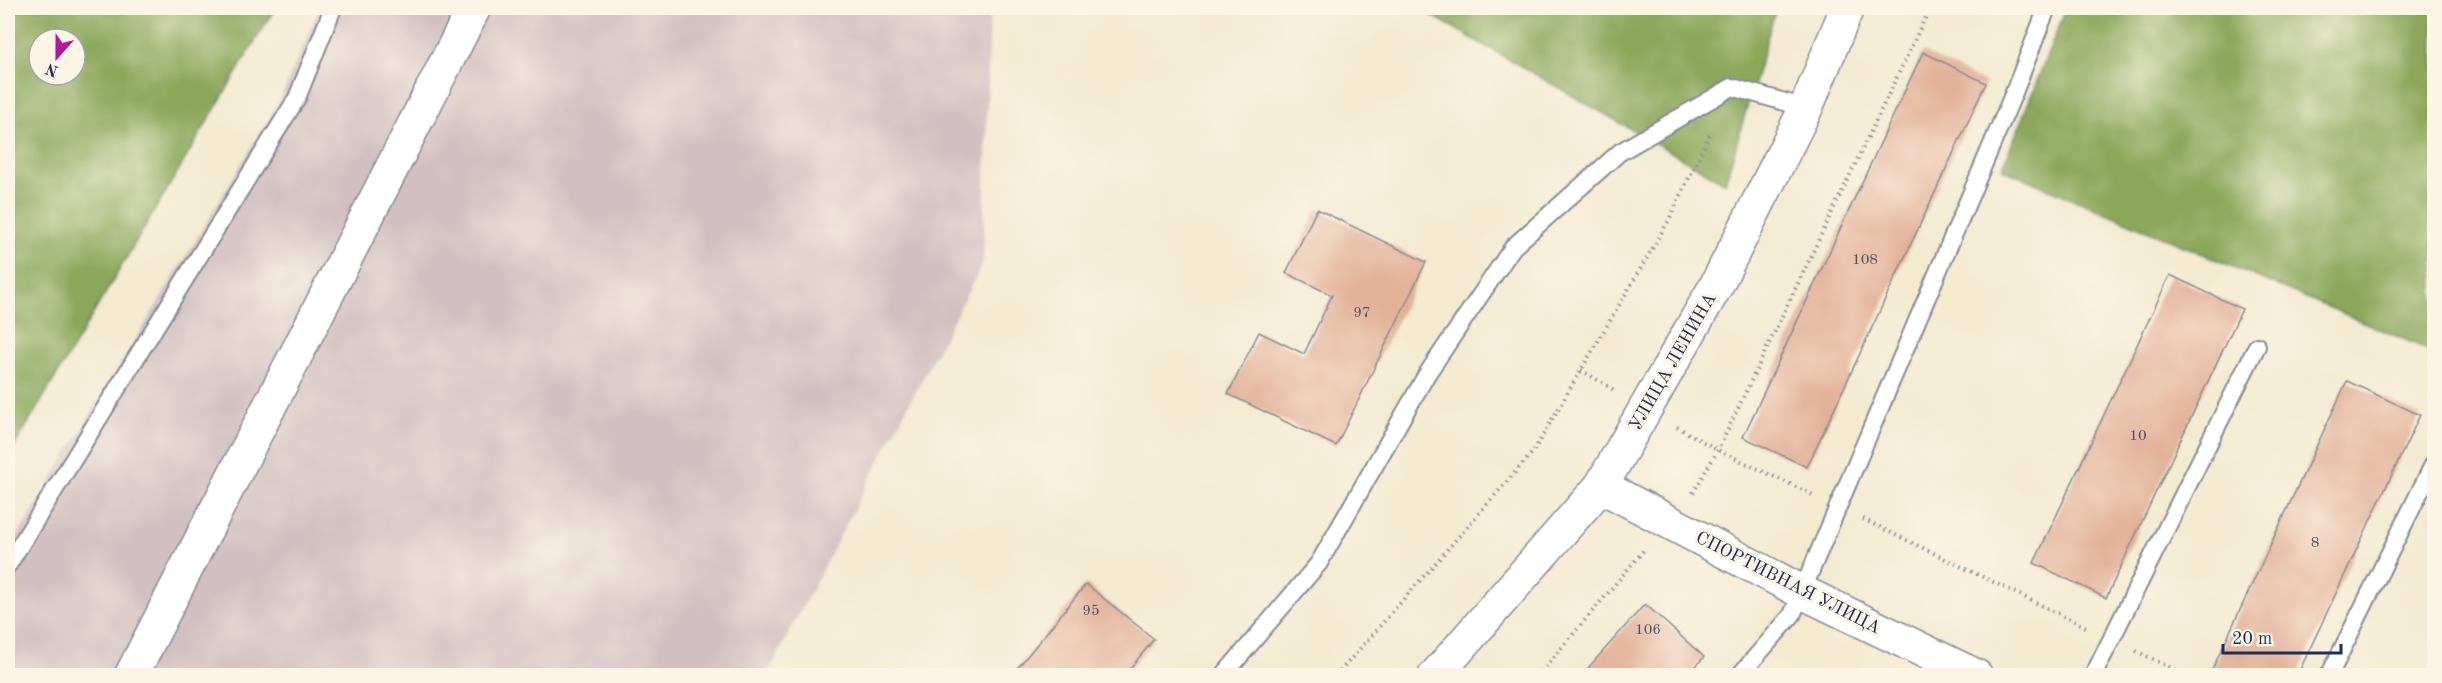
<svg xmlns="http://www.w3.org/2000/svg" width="2442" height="683" font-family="'Old Standard TT',serif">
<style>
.industrial{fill:#d2bfc1}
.forest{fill:#8aa75a;stroke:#526b5c;stroke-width:1.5;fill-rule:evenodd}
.building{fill:#e2b198}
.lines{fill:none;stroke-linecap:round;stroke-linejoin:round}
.service-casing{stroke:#878c97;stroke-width:20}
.minor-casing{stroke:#878c97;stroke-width:36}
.secondary-casing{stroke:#878c97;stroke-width:36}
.path{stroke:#878c97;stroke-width:4;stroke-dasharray:1.5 4.5;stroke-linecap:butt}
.service{stroke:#fff;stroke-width:16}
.minor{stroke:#fff;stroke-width:33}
.secondary{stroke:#fff;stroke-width:33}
.labels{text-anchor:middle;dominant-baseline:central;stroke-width:6;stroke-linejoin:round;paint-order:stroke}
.number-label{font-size:15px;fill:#4d506c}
.street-label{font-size:18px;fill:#1b2f5e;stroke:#fcf5e5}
</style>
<rect width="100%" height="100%" fill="#fcf5e5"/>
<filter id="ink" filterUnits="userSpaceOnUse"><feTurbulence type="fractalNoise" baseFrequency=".0167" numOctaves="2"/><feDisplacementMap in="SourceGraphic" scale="12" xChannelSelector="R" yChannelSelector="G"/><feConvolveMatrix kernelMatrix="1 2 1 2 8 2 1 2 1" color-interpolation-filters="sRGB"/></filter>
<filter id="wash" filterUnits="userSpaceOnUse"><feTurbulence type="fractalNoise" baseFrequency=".008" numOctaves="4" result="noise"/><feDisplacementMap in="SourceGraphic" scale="24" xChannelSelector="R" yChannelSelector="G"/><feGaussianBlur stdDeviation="1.35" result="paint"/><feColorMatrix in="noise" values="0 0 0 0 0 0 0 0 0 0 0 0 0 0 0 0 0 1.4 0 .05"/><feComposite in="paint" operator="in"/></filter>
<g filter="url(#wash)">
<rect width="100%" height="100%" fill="#f3ead0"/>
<!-- industrial -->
<path class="industrial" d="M319,8H990L983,263L767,675H8V552L280,100Z"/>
<!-- forest -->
<g class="forest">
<path d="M8,8H275L8,457ZM39,39H75V75H39Z"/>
<path d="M1419,8H1776L1725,183Z"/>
<path d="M2066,8H2434V352L2002,169Z"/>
</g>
<g id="blocks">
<!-- building -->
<g class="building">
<path d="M1923,52L1986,83L1807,467L1743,437Z"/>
<path d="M1317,209L1426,262L1336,446L1228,394L1259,332L1304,354L1332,295L1286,273Z"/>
<path d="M2170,275L2242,309L2106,598L2034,563Z"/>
<path d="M2347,381L2420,415L2297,676H2223L2212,670Z"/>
<path d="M1086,584L1154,639L1124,676H1011Z"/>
<path d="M1645,604L1704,657L1687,676H1581Z"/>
</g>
</g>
</g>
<g filter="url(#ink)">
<use href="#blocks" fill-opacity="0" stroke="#878c97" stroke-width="1.5"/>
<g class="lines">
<defs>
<g id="service">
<path d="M8,565L297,98L333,8"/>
<path d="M1223,676L1319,563L1427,374L1513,247L1620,152L1732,87L1806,108"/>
<path d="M1739,676L1792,615L2013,95L2047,8"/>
<path d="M2093,676L2257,346"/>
<path d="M2329,676L2434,463"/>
</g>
<g id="minor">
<path d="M1601,486L1802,592L1976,676"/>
<path d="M131,676L474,8"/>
</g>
<path id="secondary" d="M1435,676L1601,486L1717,284L1806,108L1847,8"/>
</defs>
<!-- service casing -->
<use href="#service" class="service-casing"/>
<!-- minor casing -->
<use href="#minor" class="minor-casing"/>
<!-- secondary casing -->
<use href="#secondary" class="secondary-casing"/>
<!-- path -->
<g class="path">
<path d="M1581,370L1614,390"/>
<path d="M1677,427L1718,450L1813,495"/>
<path d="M1693,493L1718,450L1930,8"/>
<path d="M1863,519L2086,627"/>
<path d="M2136,651L2188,676"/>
<path d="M1336,676L1533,452L1669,220L1710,134"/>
<path d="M1538,676L1644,550"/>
</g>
<!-- service -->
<use href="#service" class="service"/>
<!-- minor -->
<use href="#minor" class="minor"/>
<!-- secondary -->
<use href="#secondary" class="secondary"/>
</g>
</g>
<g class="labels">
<!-- number labels -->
<g class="number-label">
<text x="1865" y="260">108</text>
<text x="1362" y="313">97</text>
<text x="2138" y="436">10</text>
<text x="2315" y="543">8</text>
<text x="1091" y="611">95</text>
<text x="1648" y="630">106</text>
</g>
<!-- street labels -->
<g class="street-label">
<text transform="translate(1673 362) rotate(-60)">УЛИЦА ЛЕНИНА</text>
<text transform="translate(1788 583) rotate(27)">СПОРТИВНАЯ УЛИЦА</text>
</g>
</g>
<!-- margin -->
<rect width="2442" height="683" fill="none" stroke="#fcf5e5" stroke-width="30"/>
<!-- north arrow -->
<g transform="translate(57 57) rotate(201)"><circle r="28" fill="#fcf5e5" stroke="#a2a6af" stroke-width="1.5"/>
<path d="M0-4.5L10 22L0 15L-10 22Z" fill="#b5179e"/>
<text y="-9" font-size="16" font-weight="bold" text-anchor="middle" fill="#1b2f5e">N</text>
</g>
<!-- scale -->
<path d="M2223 644v9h118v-9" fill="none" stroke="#1b2f5e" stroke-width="3"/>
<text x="2232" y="644" font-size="18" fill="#1b2f5e" stroke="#fcf5e5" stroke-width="4.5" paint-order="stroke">20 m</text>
</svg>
